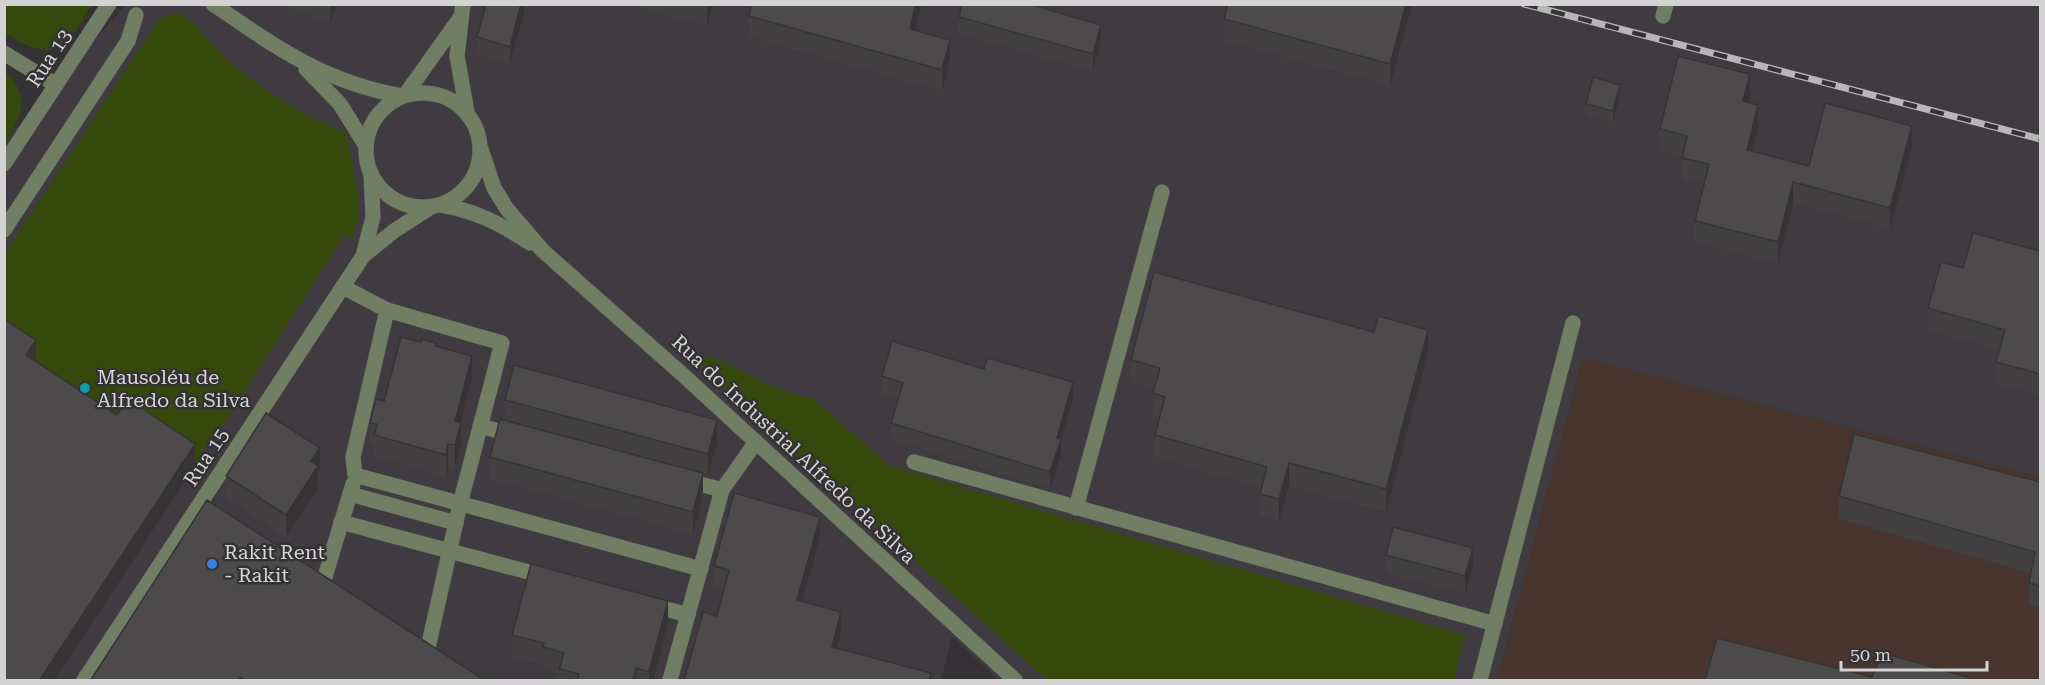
<svg xmlns="http://www.w3.org/2000/svg" width="2045" height="685" font-family="'Roboto Serif',serif">
<style>
.commercial{fill:#48362e}
.built{fill:#403a41}
.green{fill:#36490d}
.lines{fill:none;stroke-linecap:round;stroke-linejoin:round}
.minor-casing{stroke:#514f51;stroke-width:16}
.minor{stroke:#707f64;stroke-width:15}
.rail-casing{stroke:#b8b7b8;stroke-width:7}
.rail{stroke:#343234;stroke-width:4.5;stroke-dasharray:14;stroke-linecap:butt}
.wall{fill:#424041}
.shaded-wall{fill:#363435}
.building{fill:#4d4a4c;stroke:#363435;stroke-width:1.5}
.culture-dot{fill:#0f9aa8;stroke:#343234;stroke-width:2}
.shop-dot{fill:#3f7fe0;stroke:#343234;stroke-width:2}
.labels{text-anchor:middle;dominant-baseline:central;stroke-width:5;stroke-linejoin:round;paint-order:stroke}
.street-label{font-size:20px;fill:#d4d3d4;stroke:#343234}
.poi-label{font-size:20px;fill:#d4d3d4;stroke:#343234;text-anchor:start}
</style>
<rect width="100%" height="100%" fill="#343234"/>
<!-- commercial -->
<path class="commercial" d="M1583,358L2040,477V680H1497Z"/>
<!-- built -->
<path class="built" d="M126,5H2040V477L1583,358L1497,680H998L952,636L941,680H5L4,144L14,130Z"/>
<!-- green -->
<g class="green">
<path d="M4,5L5,4L92,5C65,51 53,64 5,33Z"/>
<path d="M179,12C198,24 212,46 229,61C264,92 304,115 347,133C351,172 368,201 352,239L345,234L216,437L213,436L195,465L5,340L4,255L160,18Z"/>
<path d="M5,72C32,93 20,120 5,144Z"/>
<path d="M713,357L778,389L814,399L890,466L1465,635L1454,680H1047L694,361Z"/>
</g>
<g class="lines">
<defs>
<g id="minor">
<path d="M213,4C277,48 324,82 402,96"/>
<path d="M463,4L457,56L467,112"/>
<path d="M1663,16L1666,4"/>
<path d="M4,53L56,85"/>
<path d="M306,69L340,104L366,146"/>
<circle cx="423" cy="150" r="57"/>
<path d="M405,95L460,18"/>
<path d="M481,149L494,188L507,209L543,251L682,374L1015,680"/>
<path d="M4,164L109,4"/>
<path d="M440,205C474,210 501,224 530,243"/>
<path d="M4,230L128,41L136,15"/>
<path d="M363,256L394,231L431,207"/>
<path d="M343,287L387,310L353,457L355,475L701,569"/>
<path d="M387,310L502,343L460,504L428,648"/>
<path d="M480,426L517,436"/>
<path d="M914,462L1495,624"/>
<path d="M685,480L722,490"/>
<path d="M350,494L456,523"/>
<path d="M1076,508L1162,192"/>
<path d="M341,522L547,577"/>
<path d="M324,580L353,484"/>
<path d="M648,604L688,615"/>
<path d="M84,680L363,256L373,217L371,173"/>
<path d="M670,680L722,490L756,442"/>
<path d="M1480,680L1573,323"/>
</g>
</defs>
<!-- minor casing -->
<use href="#minor" class="minor-casing"/>
<!-- minor -->
<use href="#minor" class="minor"/>
<defs>
<path id="rail" d="M1524,4L2040,139"/>
</defs>
<!-- rail casing -->
<use href="#rail" class="rail-casing"/>
<!-- rail -->
<use href="#rail" class="rail"/>
</g>
<!-- wall -->
<g class="wall">
<path d="M277,4H337L330,23Z"/>
<path d="M524,4V12L510,64L477,54V37Z"/>
<path d="M625,4H713L707,26Z"/>
<path d="M752,4H922L915,30L950,61L942,91L749,37V16Z"/>
<path d="M1412,4L1390,86L1224,41V19Z"/>
<path d="M959,17L1101,42L1093,71L959,34Z"/>
<path d="M1750,95L1748,103L1758,126L1752,152L1809,166L1912,147L1890,229L1793,203L1778,263L1695,242V221L1704,184L1682,179L1683,156L1660,150V129Z"/>
<path d="M1620,96L1613,123L1586,116V104Z"/>
<path d="M2040,251V396L1996,384V362L1999,350L1928,330V308L1963,268Z"/>
<path d="M436,347L472,378L460,422L461,445L455,468L448,466L446,477L374,457V446L370,445V423L384,401Z"/>
<path d="M1428,352L1386,512L1289,486L1279,521L1260,516V494L1261,488L1155,457V435L1160,417L1153,415V393L1154,388L1131,382V360Z"/>
<path d="M882,376L1073,399L1061,440V455L1050,489L891,439V423L899,398L882,393Z"/>
<path d="M505,400L717,442L708,476L703,475V495L693,534L490,479V457L505,420Z"/>
<path d="M320,470L318,473V488L286,537L226,498V476Z"/>
<path d="M2040,482V608L2029,605V583L2031,573L1839,519V496Z"/>
<path d="M820,537L802,602L841,633L837,648L931,681L717,616L724,589L714,587V566Z"/>
<path d="M1386,555L1473,565L1465,594L1386,573Z"/>
<path d="M668,623L653,681H559V674L543,669V665L512,657V635Z"/>
</g>
<!-- shaded-wall -->
<g class="shaded-wall">
<path d="M330,4H337L330,23Z"/>
<path d="M521,4H524V12L510,64V47Z"/>
<path d="M707,4H713L707,26Z"/>
<path d="M916,4H922L910,50V29Z"/>
<path d="M1406,4H1412L1390,86V64Z"/>
<path d="M1101,25V42L1093,71V54Z"/>
<path d="M950,40V61L942,91V70Z"/>
<path d="M1750,74V95L1743,122V101Z"/>
<path d="M1620,85V96L1613,123V111Z"/>
<path d="M1758,105V126L1747,171V150Z"/>
<path d="M1912,126V147L1890,229V208Z"/>
<path d="M1793,182V203L1778,263V242Z"/>
<path d="M1428,330V352L1386,512V489Z"/>
<path d="M36,340V362L26,355Z"/>
<path d="M472,356V378L455,443V421Z"/>
<path d="M1073,382V399L1061,440V455L1050,489V472L1057,438Z"/>
<path d="M717,420V442L708,476V454Z"/>
<path d="M461,423V445L455,468V445Z"/>
<path d="M195,444V466L54,681H39Z"/>
<path d="M448,444V466L446,477V455Z"/>
<path d="M320,448V470L318,473V488L286,537V515L311,461Z"/>
<path d="M1289,463V486L1279,521V499Z"/>
<path d="M703,473V495L693,534V512Z"/>
<path d="M820,517V537L797,621V600Z"/>
<path d="M1473,548V565L1465,594V576Z"/>
<path d="M668,601V623L653,681H649V672Z"/>
<path d="M841,612V633L832,667V647Z"/>
<path d="M636,668V681H633Z"/>
</g>
<!-- building -->
<g class="building">
<path d="M486,4H521L510,47L477,37Z"/>
<path d="M752,4H916L910,29L950,40L942,70L749,16Z"/>
<path d="M962,4H1029L1101,25L1093,54L959,17Z"/>
<path d="M1228,4H1406L1390,64L1224,19Z"/>
<path d="M1678,56L1750,74L1743,101L1758,105L1747,150L1809,166L1825,103L1912,126L1890,208L1793,182L1778,242L1695,221L1709,164L1682,158L1687,136L1660,129Z"/>
<path d="M1593,77L1620,85L1613,111L1586,104Z"/>
<path d="M1973,233L2040,251V374L1996,362L2005,330L1928,308L1941,262L1963,268Z"/>
<path d="M1154,272L1374,332L1378,316L1428,330L1386,489L1289,463L1279,499L1260,494L1267,467L1155,435L1165,397L1153,393L1160,368L1131,360Z"/>
<path d="M4,319L36,340L26,355L117,415L128,399L195,444L39,681H4Z"/>
<path d="M401,337L421,342V339L436,343L435,346L472,356L455,421L461,423L455,445L448,444L446,455L374,435L377,424L370,423L376,399L384,401Z"/>
<path d="M892,341L984,369L987,358L1073,382L1057,438L1061,439L1050,472L891,423L903,383L882,376Z"/>
<path d="M514,365L717,420L708,454L505,400Z"/>
<path d="M266,413L320,448L311,461L318,466L286,515L226,476Z"/>
<path d="M500,419L703,473L693,512L490,457Z"/>
<path d="M1854,434L2040,482V586L2029,583L2035,552L1839,496Z"/>
<path d="M734,493L820,517L797,600L841,612L832,647L931,673L929,681H684L703,612L717,616L729,570L714,566Z"/>
<path d="M207,500L486,681H246L240,677L237,681H90Z"/>
<path d="M1393,527L1473,548L1465,576L1386,555Z"/>
<path d="M531,564L668,601L649,672L636,668L633,681H577L579,674L559,669L564,653L543,647L544,643L512,635Z"/>
<path d="M1717,638L1872,677L1883,653L1981,681H1705Z"/>
</g>
<!-- markers -->
<circle class="culture-dot" cx="85" cy="388" r="6"/>
<circle class="shop-dot" cx="212" cy="564" r="6"/>
<g class="labels">
<!-- street labels -->
<g class="street-label">
<text transform="translate(49 58) rotate(-57)">Rua 13</text>
<text transform="translate(794 449) rotate(43)">Rua do Industrial Alfredo da Silva</text>
<text transform="translate(206 457) rotate(-57)">Rua 15</text>
</g>
<!-- poi labels -->
<g class="poi-label">
<text x="97" y="377">Mausoléu de<tspan x="97" dy="23">Alfredo da Silva</tspan></text>
<text x="224" y="552">Rakit Rent<tspan x="224" dy="23">- Rakit</tspan></text>
</g>
</g>
<!-- border -->
<rect width="2045" height="685" fill="none" stroke="#d4d3d4" stroke-width="12"/>
<!-- scale -->
<path d="M1841 661v9h146v-9" fill="none" stroke="#d4d3d4" stroke-width="3"/>
<text x="1850" y="661" font-size="18" fill="#d4d3d4" stroke="#343234" stroke-width="4.5" paint-order="stroke">50 m</text>
</svg>
